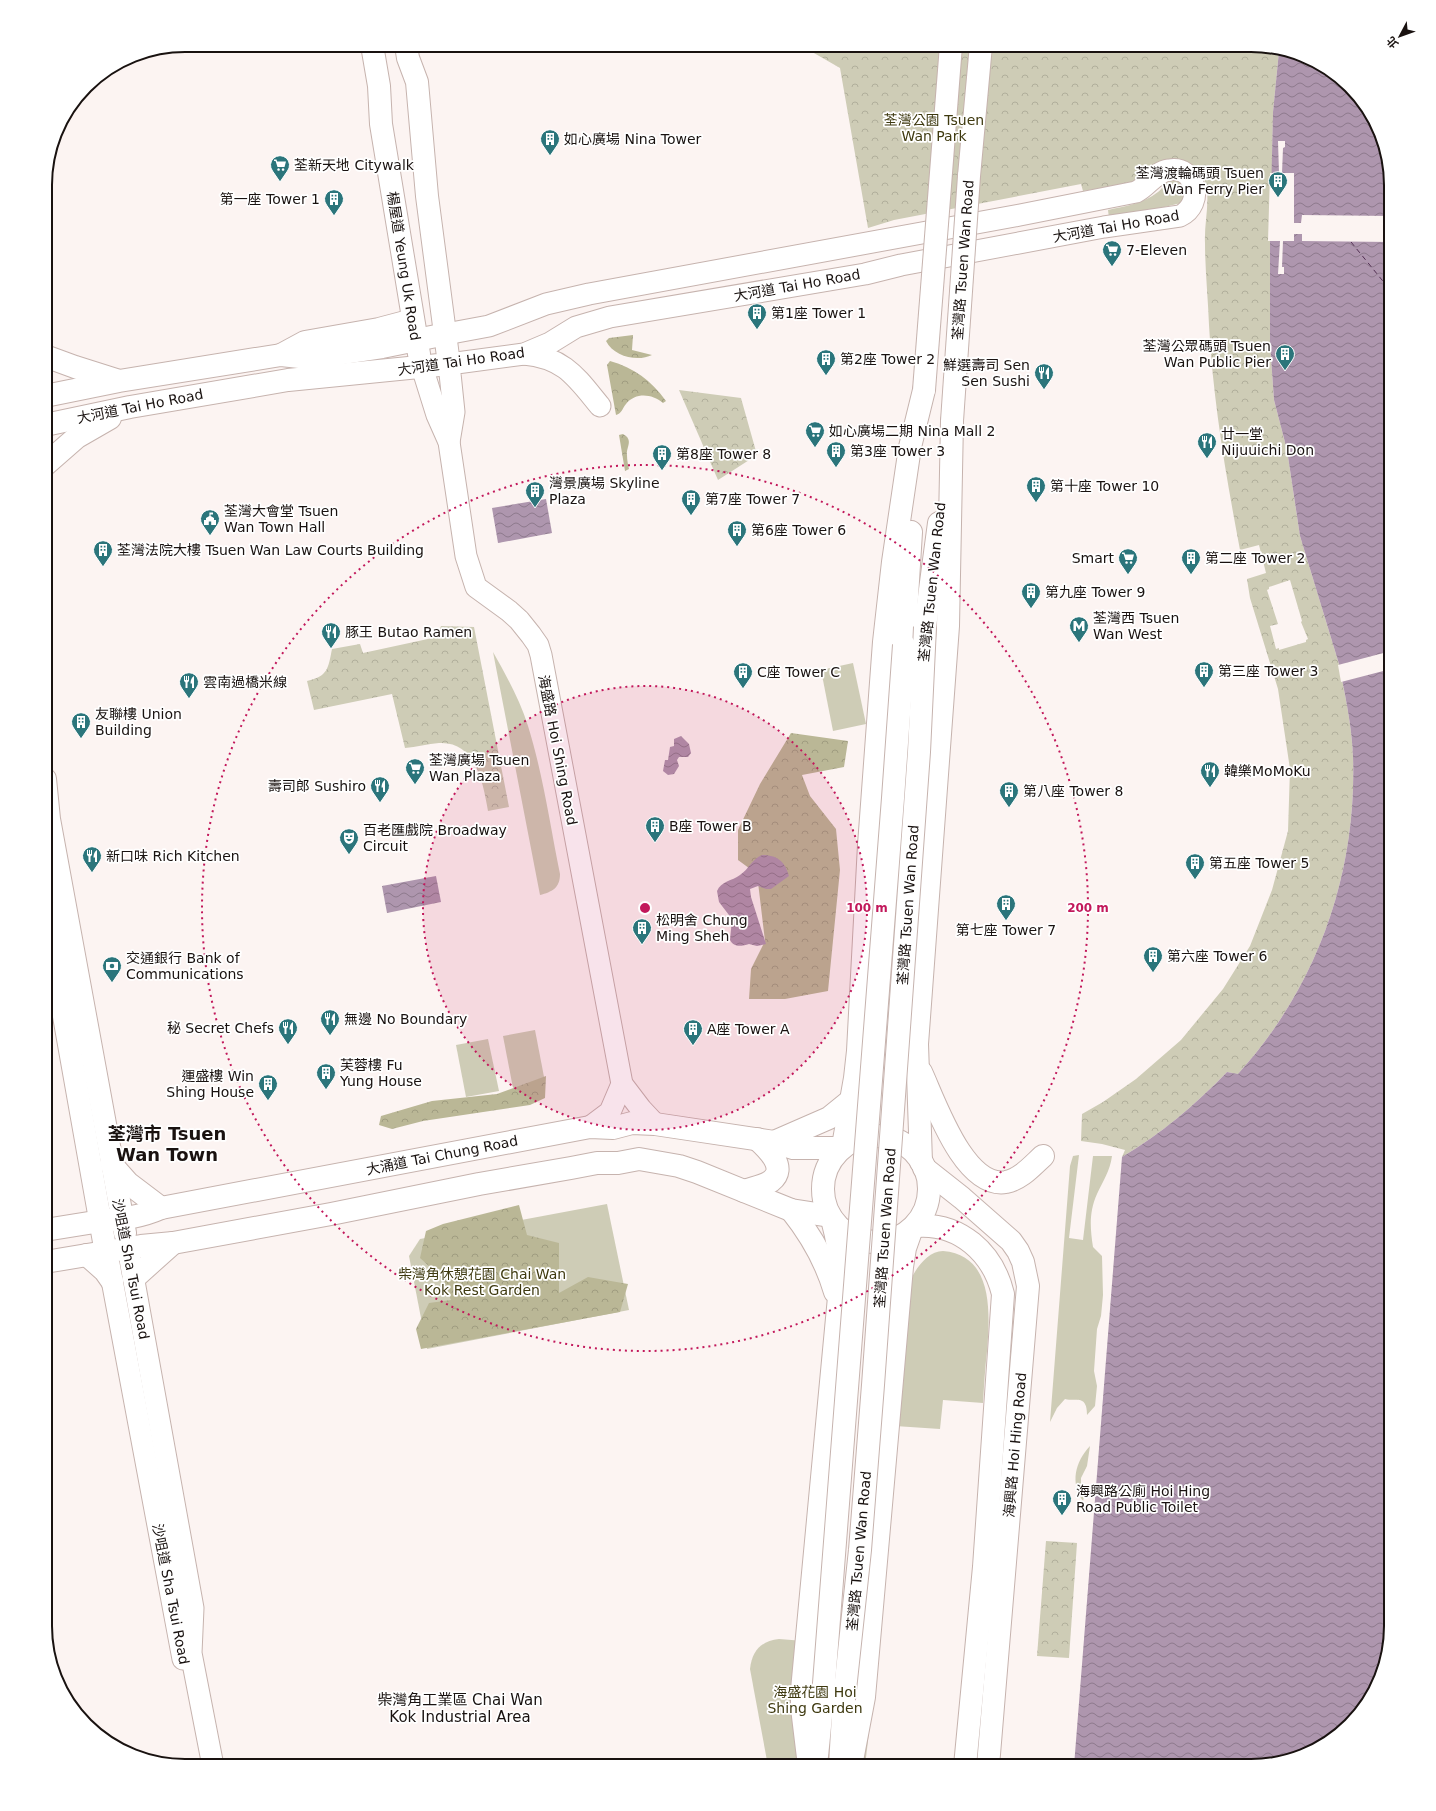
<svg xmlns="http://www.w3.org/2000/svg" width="1436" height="1811" font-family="'DejaVu Sans','Noto Sans TC',sans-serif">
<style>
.green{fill:#ceccb6}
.forest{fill:url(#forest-crowns)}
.park{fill:url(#park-crowns);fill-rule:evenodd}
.water{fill:url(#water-waves)}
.pier{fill:#fcf4f2}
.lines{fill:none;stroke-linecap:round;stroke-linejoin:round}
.ferry{stroke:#522f52;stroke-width:1;stroke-dasharray:5 4;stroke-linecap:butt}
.minor-casing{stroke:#c6b3ae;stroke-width:23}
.major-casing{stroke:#c6b3ae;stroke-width:24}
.highway-casing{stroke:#c6b3ae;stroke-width:24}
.minor{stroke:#fff;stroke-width:21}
.major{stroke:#fff;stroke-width:22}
.highway{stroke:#fff;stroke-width:22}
.highway-bridge-casing{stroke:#c6b3ae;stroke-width:24;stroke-linecap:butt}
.highway-bridge{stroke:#fff;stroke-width:22}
.ring{fill:none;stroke:#c2185b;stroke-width:2;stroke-dasharray:2 4}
.labels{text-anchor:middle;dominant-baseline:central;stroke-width:3.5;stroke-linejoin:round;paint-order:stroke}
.park-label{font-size:14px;fill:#3e390f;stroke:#fff}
.poi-label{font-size:14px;fill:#191210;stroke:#fff;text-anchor:start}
.street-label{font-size:14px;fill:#191210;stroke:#fff}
.neighbourhood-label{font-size:15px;fill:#191210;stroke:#fff}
.district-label{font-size:18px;font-weight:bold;fill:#191210;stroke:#fff}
.rim{fill:none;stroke:#191210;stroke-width:2}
.centre{fill:#c2185b;stroke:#fff;stroke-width:2}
.ring-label{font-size:12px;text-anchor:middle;font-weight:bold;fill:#c2185b;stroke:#fff;stroke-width:3.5;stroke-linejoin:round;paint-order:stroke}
</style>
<defs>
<pattern id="forest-crowns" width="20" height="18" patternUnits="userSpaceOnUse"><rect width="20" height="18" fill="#bab796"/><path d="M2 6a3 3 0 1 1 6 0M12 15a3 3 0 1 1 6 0" fill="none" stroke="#9f9c80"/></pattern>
<pattern id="park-crowns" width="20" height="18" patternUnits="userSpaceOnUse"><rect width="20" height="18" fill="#ceccb6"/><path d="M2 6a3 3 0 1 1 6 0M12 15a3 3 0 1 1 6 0" fill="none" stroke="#b0ae9b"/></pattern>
<pattern id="water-waves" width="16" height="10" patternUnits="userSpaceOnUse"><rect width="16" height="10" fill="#ae96ae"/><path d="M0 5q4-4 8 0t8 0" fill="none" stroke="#8d798c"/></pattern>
</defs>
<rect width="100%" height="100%" fill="#fcf4f2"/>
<!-- green -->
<g class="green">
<path d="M1172,180L1180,181L1187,190L1181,203L1148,211L1109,218L1108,210C1125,206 1143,204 1158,192C1163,188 1165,182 1172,180Z"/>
<path d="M493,652C506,675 520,700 528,726C543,774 550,825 560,874C560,888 552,892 540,895Z"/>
<path d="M853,663L866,724L833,731L821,670Z"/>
<path d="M535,1030L545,1082L513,1088L503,1036Z"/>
<path d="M488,1039L499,1091L466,1097L456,1045Z"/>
<path d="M1079,1155L1069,1238L1083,1240L1093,1156H1112C1110,1171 1103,1181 1097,1194C1089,1212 1090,1228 1093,1247L1102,1256L1103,1295L1101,1316L1097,1329L1094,1371L1097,1386L1095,1406L1087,1415C1087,1394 1076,1402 1065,1399L1057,1408L1050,1422L1070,1166L1073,1156Z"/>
<path d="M607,1204L629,1310L427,1349L409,1256L420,1239Z"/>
<path d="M943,1251C994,1255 990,1314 987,1351C985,1368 984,1386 983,1403L943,1400L940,1429L895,1426L910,1281C916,1268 928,1251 943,1251Z"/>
<path d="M1090,1446L1087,1466L1081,1478V1484L1084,1497L1083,1501C1070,1483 1075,1462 1090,1446Z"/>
<path d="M779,1639L879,1647L865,1766H768L750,1669C752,1651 761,1641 779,1639Z"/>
</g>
<!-- forest -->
<g class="forest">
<path d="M633,335L632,350L652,355C638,362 614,357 606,341L609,338Z"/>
<path d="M610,361C634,368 651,380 666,401L663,403C652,394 636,392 626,404C622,409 622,413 616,415L607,365Z"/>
<path d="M623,434C634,440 626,447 627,455C627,460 628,465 629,469L625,471L619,435Z"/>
<path d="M791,733L848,741L844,767L802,775L810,796L836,829L840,870L828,991L785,999H749L751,969L765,941L757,874L738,860V830L760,784Z"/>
<path d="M546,1076L545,1098L530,1105L423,1121L392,1129L379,1125L381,1116L432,1101L497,1094Z"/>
<path d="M519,1205L527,1235L559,1243V1293L588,1277L628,1284L620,1312L421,1349L416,1329L429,1303L451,1300L440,1276L420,1258L426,1231L443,1224Z"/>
</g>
<!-- park -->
<g class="park">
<path d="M800,45H1260L1279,51L1273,112L1272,173L1270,344L1274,400L1287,450L1300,536L1339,664C1345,695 1352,726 1353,757C1357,874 1317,987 1238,1074L1227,1072C1196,1104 1161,1134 1122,1157L1125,1150L1102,1144L1081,1141L1082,1114L1103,1102L1136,1079L1181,1040L1223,989L1250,946L1272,890L1288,831L1290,769L1278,689L1250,598L1247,579L1266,573L1259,545L1240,550C1226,476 1213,401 1209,325C1208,297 1205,270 1205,243C1204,224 1210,203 1206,185C1202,168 1185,159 1169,160L1138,182L1083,191L1081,184L894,220L868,228L840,68ZM1290,580L1302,621L1301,622L1308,639L1306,640V642L1279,650V648L1276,649L1270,626L1278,624L1267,590L1269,589V587Z"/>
<path d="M679,390L741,398L757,455L718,480Z"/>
<path d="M441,626L474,627L509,807L488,811C483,783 476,741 439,743C428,744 416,747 405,748L392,694L314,710L307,681C328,676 328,669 332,649L360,644L363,653L437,637Z"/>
<path d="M1046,1541L1077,1543L1069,1658L1037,1656Z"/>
</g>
<!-- water -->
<g class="water">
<path d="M1279,51L1321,64L1367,107L1384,140L1391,185V1626L1372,1696L1329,1742L1296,1759L1251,1766H1074L1122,1157C1161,1134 1196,1104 1227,1072L1238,1074C1317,987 1357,874 1353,757C1352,726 1345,695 1339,664L1300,536L1287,450L1274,400L1270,344V241L1273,112Z"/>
<path d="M546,499L552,533L498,543L492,508Z"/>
<path d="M681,736L689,744L691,753L688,757H679L677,760L679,766L674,774L668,775L663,771L665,760H668L670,747L674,746V739Z"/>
<path d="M762,855C777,855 785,861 789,876L771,889H766L758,886L750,889L751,897L766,944L757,946L749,944C742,946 734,948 730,940L732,919L719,902L717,891C721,881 732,881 740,875C749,869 752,859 762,855Z"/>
<path d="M436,876L441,902L387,913L382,886Z"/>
</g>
<!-- pier -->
<g class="pier">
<path d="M1278,141H1285V147L1283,148L1282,173H1294V223H1301L1302,215L1391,216V242L1302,241V234H1294V241H1283L1282,267H1284V274H1278L1280,241H1268L1270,173H1279Z"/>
<path d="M1391,651V669L1341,682L1338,665Z"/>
<path d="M608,1102L620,1174L124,1280L45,1292V1214L380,1148L381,1150Z"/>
</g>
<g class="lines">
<!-- ferry -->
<path class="ferry" d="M1351,242L1391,291"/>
<defs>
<g id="minor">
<path d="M446,334L489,326L546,304L589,294L1020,215L1136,192C1148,186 1155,172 1169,170C1196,165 1205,204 1180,216L1104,227L901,265L865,274L610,317L576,327L550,343L524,354L449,364L454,412L449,442"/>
<path d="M524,354C565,358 576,377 600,406"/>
<path d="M422,367L437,415L449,442L466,556L476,587L509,611L519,620L531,635L538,645L541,655L622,1084L641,1109L655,1124"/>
<path d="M590,1127L610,1112L622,1084"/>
<path d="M128,1248L193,1608L191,1653L213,1766"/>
<path d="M109,1264L183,1659"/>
</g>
<g id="major">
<path d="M372,45L379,86L381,124L419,354"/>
<path d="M281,355L305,342L379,329L413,320"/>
<path d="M45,356L75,367L116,380"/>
<path d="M45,396L119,381L281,355L309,358L382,347L446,334"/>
<path d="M45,425L130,407L288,380L449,364L427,196L417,82L408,58L406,45"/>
<path d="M45,465L77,437L110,418"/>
<path d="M45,779L49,819L125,1233"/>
<path d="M45,909L106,1253"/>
<circle cx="876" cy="1189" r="53"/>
<path d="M112,1165L128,1183L161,1208"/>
<path d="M924,1168L962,1198L1011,1241L1018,1251L1023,1262L1028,1286L988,1766"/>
<path d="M744,1191C752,1188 764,1186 771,1181C788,1168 768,1149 757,1139"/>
<path d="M915,1226C960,1222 993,1253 1003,1294L984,1567L965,1766"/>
<path d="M45,1230C64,1227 82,1224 101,1221C122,1219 141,1217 161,1208L590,1127L613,1128L632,1123L655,1124L774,1142L793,1148H841"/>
<path d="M87,1255L105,1271L112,1281"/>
<path d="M45,1262L141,1246L173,1243L331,1214L479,1184L571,1168L597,1163H618L639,1159L679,1166L697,1172L791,1210L830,1216"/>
<path d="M134,1278L173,1243"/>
</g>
<g id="highway">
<path d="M969,176L981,45"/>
<path d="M925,627L939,523"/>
<path d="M904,645L911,532"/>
<path d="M921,1072C935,1102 964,1189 1006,1182C1021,1179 1032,1166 1043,1156"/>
<path d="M774,1142L829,1118L850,1101"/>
<path d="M843,1146L855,1078L858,1051L869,845L884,642L893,562L910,447L924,390"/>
<path d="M921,1162L917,1044L948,626L952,421"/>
<path d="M791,1210C811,1235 826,1261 835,1292"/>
<path d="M817,1756L823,1696"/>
<path d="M840,1765L844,1699"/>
<path d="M809,1766L802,1708V1690L841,1276C841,1256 837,1238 832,1219"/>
<path d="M851,1766L864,1697L902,1267L905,1248L911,1231"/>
</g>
</defs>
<!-- minor casing -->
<use href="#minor" class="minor-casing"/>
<!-- major casing -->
<use href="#major" class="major-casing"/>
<!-- highway casing -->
<use href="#highway" class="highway-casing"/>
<!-- minor -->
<use href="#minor" class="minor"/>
<!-- major -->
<use href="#major" class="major"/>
<!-- highway -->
<use href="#highway" class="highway"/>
<defs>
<g id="highway-bridge">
<path d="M924,390L951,45"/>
<path d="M952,421L969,176"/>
<path d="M823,1696L893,798L904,645"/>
<path d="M844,1699L860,1550L873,1385L919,752L925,627"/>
</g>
</defs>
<!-- highway-bridge casing -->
<use href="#highway-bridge" class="highway-bridge-casing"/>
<!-- highway-bridge -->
<use href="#highway-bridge" class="highway-bridge"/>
</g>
<!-- distance rings -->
<circle cx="645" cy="908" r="222" fill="#c2185b" fill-opacity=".12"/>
<g class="ring">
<circle cx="645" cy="908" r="222"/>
<circle cx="645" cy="908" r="443"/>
</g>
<!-- icons -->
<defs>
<symbol id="building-pin" viewBox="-11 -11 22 30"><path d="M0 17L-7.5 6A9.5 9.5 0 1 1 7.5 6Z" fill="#2b757b" stroke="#fff"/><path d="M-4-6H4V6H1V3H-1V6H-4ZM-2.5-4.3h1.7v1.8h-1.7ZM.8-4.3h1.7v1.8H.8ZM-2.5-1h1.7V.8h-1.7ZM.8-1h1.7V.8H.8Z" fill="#fff"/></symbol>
<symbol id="supermarket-pin" viewBox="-11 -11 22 30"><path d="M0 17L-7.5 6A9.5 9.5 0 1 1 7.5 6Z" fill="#2b757b" stroke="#fff"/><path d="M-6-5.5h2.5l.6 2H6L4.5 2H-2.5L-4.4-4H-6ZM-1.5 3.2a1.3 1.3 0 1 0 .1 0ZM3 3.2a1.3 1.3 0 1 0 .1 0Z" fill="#fff"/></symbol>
<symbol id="restaurant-pin" viewBox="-11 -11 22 30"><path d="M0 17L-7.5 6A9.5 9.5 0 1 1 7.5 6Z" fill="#2b757b" stroke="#fff"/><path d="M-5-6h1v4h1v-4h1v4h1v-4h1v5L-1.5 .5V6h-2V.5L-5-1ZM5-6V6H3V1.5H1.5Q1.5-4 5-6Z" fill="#fff"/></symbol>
<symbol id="civic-pin" viewBox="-11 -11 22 30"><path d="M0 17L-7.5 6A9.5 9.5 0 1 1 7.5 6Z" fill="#2b757b" stroke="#fff"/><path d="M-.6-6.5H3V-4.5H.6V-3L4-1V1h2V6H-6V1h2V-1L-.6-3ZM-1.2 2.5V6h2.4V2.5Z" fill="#fff"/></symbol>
<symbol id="metro-pin" viewBox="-11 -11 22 30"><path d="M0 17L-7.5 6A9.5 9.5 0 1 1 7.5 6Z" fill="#2b757b" stroke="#fff"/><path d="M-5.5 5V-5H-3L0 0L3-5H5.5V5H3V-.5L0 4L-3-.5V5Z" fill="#fff"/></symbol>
<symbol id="theatre-pin" viewBox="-11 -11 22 30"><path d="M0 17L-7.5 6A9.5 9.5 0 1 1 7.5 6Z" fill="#2b757b" stroke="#fff"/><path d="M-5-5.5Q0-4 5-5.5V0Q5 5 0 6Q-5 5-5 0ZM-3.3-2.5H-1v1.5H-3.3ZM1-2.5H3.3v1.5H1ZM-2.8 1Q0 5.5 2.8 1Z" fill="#fff"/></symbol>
<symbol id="bank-pin" viewBox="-11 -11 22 30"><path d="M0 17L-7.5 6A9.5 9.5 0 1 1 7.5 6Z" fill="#2b757b" stroke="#fff"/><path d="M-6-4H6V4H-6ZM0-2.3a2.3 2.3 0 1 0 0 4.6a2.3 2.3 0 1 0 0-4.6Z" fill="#fff"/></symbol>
</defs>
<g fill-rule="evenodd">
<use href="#building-pin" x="539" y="128" width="22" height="30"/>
<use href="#supermarket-pin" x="269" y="154" width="22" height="30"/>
<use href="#building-pin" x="1267" y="170" width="22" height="30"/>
<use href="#building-pin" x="323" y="188" width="22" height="30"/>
<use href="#supermarket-pin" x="1101" y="239" width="22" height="30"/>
<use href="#building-pin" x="746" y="302" width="22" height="30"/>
<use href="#building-pin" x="1274" y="343" width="22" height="30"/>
<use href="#building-pin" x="815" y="348" width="22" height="30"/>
<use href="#restaurant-pin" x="1033" y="362" width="22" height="30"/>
<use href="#supermarket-pin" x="804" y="420" width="22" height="30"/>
<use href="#restaurant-pin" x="1196" y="431" width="22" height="30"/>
<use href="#building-pin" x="825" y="440" width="22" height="30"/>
<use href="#building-pin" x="651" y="443" width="22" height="30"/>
<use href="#building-pin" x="1025" y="475" width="22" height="30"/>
<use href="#building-pin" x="524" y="480" width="22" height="30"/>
<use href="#building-pin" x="680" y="488" width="22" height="30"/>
<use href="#civic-pin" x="199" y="508" width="22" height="30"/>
<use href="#building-pin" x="726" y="519" width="22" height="30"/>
<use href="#building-pin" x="92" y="539" width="22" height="30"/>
<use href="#supermarket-pin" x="1117" y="547" width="22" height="30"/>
<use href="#building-pin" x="1180" y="547" width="22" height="30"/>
<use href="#building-pin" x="1020" y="581" width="22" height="30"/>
<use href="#metro-pin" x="1068" y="615" width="22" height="30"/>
<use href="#restaurant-pin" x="320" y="621" width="22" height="30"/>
<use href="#building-pin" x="1193" y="660" width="22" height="30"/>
<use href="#building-pin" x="732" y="661" width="22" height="30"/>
<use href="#restaurant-pin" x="178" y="671" width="22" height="30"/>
<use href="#building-pin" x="70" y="711" width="22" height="30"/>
<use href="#supermarket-pin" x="404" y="757" width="22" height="30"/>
<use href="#restaurant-pin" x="1199" y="760" width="22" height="30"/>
<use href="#restaurant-pin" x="369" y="775" width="22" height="30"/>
<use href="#building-pin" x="998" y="780" width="22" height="30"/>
<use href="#building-pin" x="644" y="815" width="22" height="30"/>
<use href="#theatre-pin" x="338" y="827" width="22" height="30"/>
<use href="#restaurant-pin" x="81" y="845" width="22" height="30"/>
<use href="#building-pin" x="1184" y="852" width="22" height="30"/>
<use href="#building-pin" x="995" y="893" width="22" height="30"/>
<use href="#building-pin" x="631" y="917" width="22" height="30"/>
<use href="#building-pin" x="1142" y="945" width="22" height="30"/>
<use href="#bank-pin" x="101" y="955" width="22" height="30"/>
<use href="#restaurant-pin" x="319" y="1008" width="22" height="30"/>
<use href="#restaurant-pin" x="277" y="1017" width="22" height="30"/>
<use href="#building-pin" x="682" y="1018" width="22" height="30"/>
<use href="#building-pin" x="315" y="1062" width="22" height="30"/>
<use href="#building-pin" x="257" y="1073" width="22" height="30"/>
<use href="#building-pin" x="1051" y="1488" width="22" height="30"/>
</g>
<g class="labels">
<!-- park labels -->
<g class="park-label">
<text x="934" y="120">荃灣公園 Tsuen<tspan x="934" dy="16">Wan Park</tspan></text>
<text x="482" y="1274">柴灣角休憩花園 Chai Wan<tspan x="482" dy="16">Kok Rest Garden</tspan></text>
<text x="815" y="1692">海盛花園 Hoi<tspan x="815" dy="16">Shing Garden</tspan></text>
</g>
<!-- poi labels -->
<g class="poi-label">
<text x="564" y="139">如心廣場 Nina Tower</text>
<text x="294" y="165">荃新天地 Citywalk</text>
<text x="1264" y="173" text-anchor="end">荃灣渡輪碼頭 Tsuen<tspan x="1264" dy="16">Wan Ferry Pier</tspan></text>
<text x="320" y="199" text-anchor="end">第一座 Tower 1</text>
<text x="1126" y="250">7-Eleven</text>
<text x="771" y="313">第1座 Tower 1</text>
<text x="1271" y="346" text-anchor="end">荃灣公眾碼頭 Tsuen<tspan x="1271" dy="16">Wan Public Pier</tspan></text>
<text x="840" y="359">第2座 Tower 2</text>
<text x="1030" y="365" text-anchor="end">鮮選壽司 Sen<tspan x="1030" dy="16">Sen Sushi</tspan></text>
<text x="829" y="431">如心廣場二期 Nina Mall 2</text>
<text x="1221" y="434">廿一堂<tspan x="1221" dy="16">Nijuuichi Don</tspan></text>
<text x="850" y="451">第3座 Tower 3</text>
<text x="676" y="454">第8座 Tower 8</text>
<text x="549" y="483">灣景廣場 Skyline<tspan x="549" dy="16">Plaza</tspan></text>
<text x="1050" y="486">第十座 Tower 10</text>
<text x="705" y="499">第7座 Tower 7</text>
<text x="224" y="511">荃灣大會堂 Tsuen<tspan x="224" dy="16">Wan Town Hall</tspan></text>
<text x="751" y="530">第6座 Tower 6</text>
<text x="117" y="550">荃灣法院大樓 Tsuen Wan Law Courts Building</text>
<text x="1114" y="558" text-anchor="end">Smart</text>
<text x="1205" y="558">第二座 Tower 2</text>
<text x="1045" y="592">第九座 Tower 9</text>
<text x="1093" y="618">荃灣西 Tsuen<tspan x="1093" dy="16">Wan West</tspan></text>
<text x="345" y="632">豚王 Butao Ramen</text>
<text x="1218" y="671">第三座 Tower 3</text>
<text x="757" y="672">C座 Tower C</text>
<text x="203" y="682">雲南過橋米線</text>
<text x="95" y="714">友聯樓 Union<tspan x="95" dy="16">Building</tspan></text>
<text x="429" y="760">荃灣廣場 Tsuen<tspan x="429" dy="16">Wan Plaza</tspan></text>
<text x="1224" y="771">韓樂MoMoKu</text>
<text x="366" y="786" text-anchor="end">壽司郎 Sushiro</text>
<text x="1023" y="791">第八座 Tower 8</text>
<text x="669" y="826">B座 Tower B</text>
<text x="363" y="830">百老匯戲院 Broadway<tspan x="363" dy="16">Circuit</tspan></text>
<text x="106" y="856">新口味 Rich Kitchen</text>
<text x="1209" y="863">第五座 Tower 5</text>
<text x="656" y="920">松明舍 Chung<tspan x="656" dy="16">Ming Sheh</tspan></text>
<text x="1006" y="930" text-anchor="middle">第七座 Tower 7</text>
<text x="1167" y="956">第六座 Tower 6</text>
<text x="126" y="958">交通銀行 Bank of<tspan x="126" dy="16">Communications</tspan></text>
<text x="344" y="1019">無邊 No Boundary</text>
<text x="274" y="1028" text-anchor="end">秘 Secret Chefs</text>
<text x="707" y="1029">A座 Tower A</text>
<text x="340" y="1065">芙蓉樓 Fu<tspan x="340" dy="16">Yung House</tspan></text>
<text x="254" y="1076" text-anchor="end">運盛樓 Win<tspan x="254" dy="16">Shing House</tspan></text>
<text x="1076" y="1491">海興路公廁 Hoi Hing<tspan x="1076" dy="16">Road Public Toilet</tspan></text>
</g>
<!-- street labels -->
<g class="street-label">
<text transform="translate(1116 226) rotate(-10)">大河道 Tai Ho Road</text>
<text transform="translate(963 260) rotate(-86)">荃灣路 Tsuen Wan Road</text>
<text transform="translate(404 266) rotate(81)">楊屋道 Yeung Uk Road</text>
<text transform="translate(797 285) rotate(-10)">大河道 Tai Ho Road</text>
<text transform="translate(461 361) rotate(-8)">大河道 Tai Ho Road</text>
<text transform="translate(140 406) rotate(-11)">大河道 Tai Ho Road</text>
<text transform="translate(932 582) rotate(-84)">荃灣路 Tsuen Wan Road</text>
<text transform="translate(558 750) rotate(79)">海盛路 Hoi Shing Road</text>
<text transform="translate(908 905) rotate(-86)">荃灣路 Tsuen Wan Road</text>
<text transform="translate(442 1155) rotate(-11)">大涌道 Tai Chung Road</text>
<text transform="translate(885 1228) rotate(-86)">荃灣路 Tsuen Wan Road</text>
<text transform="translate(131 1269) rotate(79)">沙咀道 Sha Tsui Road</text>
<text transform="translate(1015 1445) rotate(-85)">海興路 Hoi Hing Road</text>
<text transform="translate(859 1551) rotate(-85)">荃灣路 Tsuen Wan Road</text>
<text transform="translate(171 1594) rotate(79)">沙咀道 Sha Tsui Road</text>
</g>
<!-- neighbourhood labels -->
<g class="neighbourhood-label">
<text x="460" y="1700">柴灣角工業區 Chai Wan<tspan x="460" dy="17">Kok Industrial Area</tspan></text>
</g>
<!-- district labels -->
<g class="district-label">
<text x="167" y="1133">荃灣市 Tsuen<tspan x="167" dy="21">Wan Town</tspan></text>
</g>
</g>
<!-- crop -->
<path d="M0 0H1436V1811H0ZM185 52H1251A133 133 0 0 1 1384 185V1626A133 133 0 0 1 1251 1759H185A133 133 0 0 1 52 1626V185A133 133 0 0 1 185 52Z" fill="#fff" fill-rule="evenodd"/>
<path class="rim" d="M185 52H1251A133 133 0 0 1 1384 185V1626A133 133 0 0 1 1251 1759H185A133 133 0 0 1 52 1626V185A133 133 0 0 1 185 52Z"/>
<circle cx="645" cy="908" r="6" class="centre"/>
<g class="ring-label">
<text x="867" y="912">100 m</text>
<text x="1088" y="912">200 m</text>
</g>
<!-- north arrow -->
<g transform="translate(1400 36) rotate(229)" stroke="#ffffff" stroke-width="3" paint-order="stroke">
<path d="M0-3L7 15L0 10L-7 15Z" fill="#191210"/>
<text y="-6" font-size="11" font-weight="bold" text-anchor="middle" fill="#191210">北</text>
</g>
</svg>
